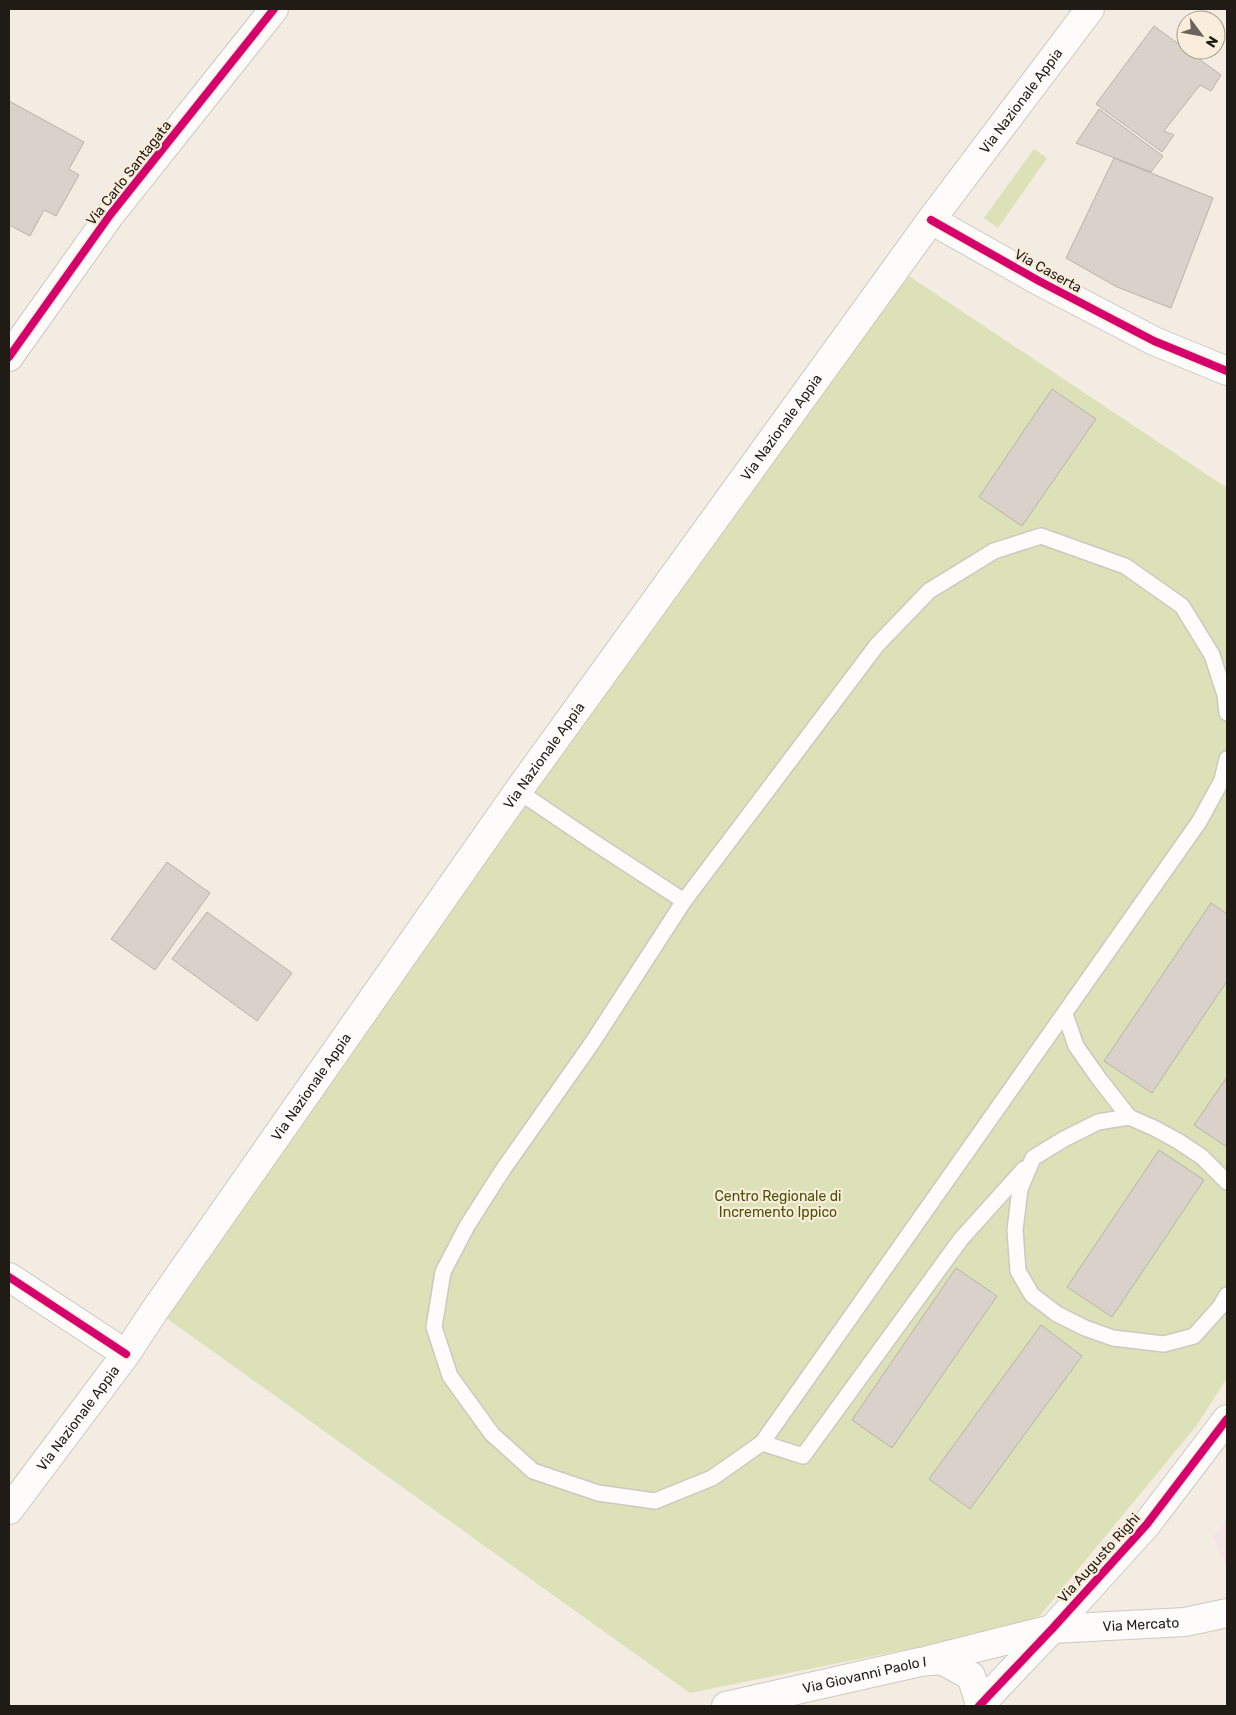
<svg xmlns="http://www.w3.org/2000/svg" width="1236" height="1715" font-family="Rubik,sans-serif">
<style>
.commercial{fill:#f4e4e6}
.green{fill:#dce1b7}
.building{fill:#d8d2ca;stroke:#b9b3ac}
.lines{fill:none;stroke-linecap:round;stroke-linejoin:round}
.service-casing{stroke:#cdc8c0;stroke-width:18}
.minor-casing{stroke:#cdc8c0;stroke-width:30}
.tertiary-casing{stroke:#cdc8c0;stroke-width:30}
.secondary-casing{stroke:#cdc8c0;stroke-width:30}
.service{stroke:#fdfcfb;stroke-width:15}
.minor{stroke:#fdfcfb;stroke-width:28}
.tertiary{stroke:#fdfcfb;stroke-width:28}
.secondary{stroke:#fdfcfb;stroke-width:28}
.cycleway-casing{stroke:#faeddb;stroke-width:11}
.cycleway{stroke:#d6006c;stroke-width:8}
.labels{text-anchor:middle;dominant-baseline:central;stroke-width:4.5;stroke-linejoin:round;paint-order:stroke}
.street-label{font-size:14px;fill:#201b15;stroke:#faeddb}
.park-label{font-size:14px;fill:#495406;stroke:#faeddb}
</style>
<rect width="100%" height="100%" fill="#f3ece2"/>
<!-- commercial -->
<path class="commercial" d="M1227,1517V1568L1213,1538Z"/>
<!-- green -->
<g class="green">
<path d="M1034,149L1047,158L998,228L984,218Z"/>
<path d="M897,268L1227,488V1378L1197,1425L1033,1624L690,1693L155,1310Z"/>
</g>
<!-- building -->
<g class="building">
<path d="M1154,26L1221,75L1211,91L1200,85L1164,131L1174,135L1162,152L1096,104Z"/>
<path d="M9,101L84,142L69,169L79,175L56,216L44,210L30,236L9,225Z"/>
<path d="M1099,109L1163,156L1151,172L1076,143Z"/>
<path d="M1114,158L1213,198L1171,308L1117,287L1066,258Z"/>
<path d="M1052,389L1096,419L1022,526L979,497Z"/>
<path d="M167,862L210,893L155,970L111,939Z"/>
<path d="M1211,903L1227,914V981L1152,1093L1104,1061Z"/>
<path d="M207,912L292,973L257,1021L172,959Z"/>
<path d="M1227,1077V1147L1194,1125Z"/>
<path d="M1159,1150L1204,1180L1112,1317L1067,1287Z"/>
<path d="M956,1268L997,1296L892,1448L852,1420Z"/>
<path d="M1041,1325L1082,1356L970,1509L929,1479Z"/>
</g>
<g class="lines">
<defs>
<g id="service">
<path d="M1227,713L1225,695L1212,655L1182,606L1125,566L1041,536L994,551L929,591L877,645L684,901L592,1043L502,1171L467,1226L443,1272L434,1327L450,1376L492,1434L533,1471L598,1493L655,1501L712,1478L762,1443L1199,822L1222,780L1227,759"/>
<path d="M518,791L592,841L684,901"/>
<path d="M1065,1014L1076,1046L1100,1080L1129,1117"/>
<path d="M1227,1182L1202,1157L1178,1141L1154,1128L1129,1117L1098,1122L1064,1139L1033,1158L1020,1189L1015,1230L1018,1271L1032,1295L1057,1314L1085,1328L1113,1338L1164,1344L1194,1336L1220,1307L1227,1295"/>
<path d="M762,1443L803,1456L961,1239L1024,1169"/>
</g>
<g id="minor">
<path d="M931,220L1039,281L1154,341L1227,371"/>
<path d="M9,357L110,215L274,9"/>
<path d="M9,1277L126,1354"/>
<path id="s1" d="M1052,1629L1185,1622L1227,1613"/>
</g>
<g id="tertiary">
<path d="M928,1660L1052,1629"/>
<path id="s2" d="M726,1706L920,1662L941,1660L971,1676L980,1704"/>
<path d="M979,1706L1052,1629L1147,1524L1227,1419"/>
</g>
<g id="secondary">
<path id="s3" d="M9,1510L126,1354L155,1310L518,791L931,220L1090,9"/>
</g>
</defs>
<!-- service casing -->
<use href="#service" class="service-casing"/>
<!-- minor casing -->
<use href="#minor" class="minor-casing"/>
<!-- tertiary casing -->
<use href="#tertiary" class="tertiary-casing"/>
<!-- secondary casing -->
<use href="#secondary" class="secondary-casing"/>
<!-- service -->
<use href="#service" class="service"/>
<!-- minor -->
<use href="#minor" class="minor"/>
<!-- tertiary -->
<use href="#tertiary" class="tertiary"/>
<!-- secondary -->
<use href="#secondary" class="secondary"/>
<defs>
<g id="cycleway">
<path d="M931,220L1039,281L1154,341L1227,371"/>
<path d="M9,357L110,215L274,9"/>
<path d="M9,1277L126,1354"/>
<path d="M979,1706L1052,1629L1147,1524L1227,1419"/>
</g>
</defs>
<!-- cycleway casing -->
<use href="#cycleway" class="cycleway-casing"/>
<!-- cycleway -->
<use href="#cycleway" class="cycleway"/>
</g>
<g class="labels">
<!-- street labels -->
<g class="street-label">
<text stroke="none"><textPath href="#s3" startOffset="1735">Via Nazionale Appia</textPath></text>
<text transform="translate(129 173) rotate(-52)">Via Carlo Santagata</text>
<text transform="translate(1048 271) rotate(29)">Via Caserta</text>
<text stroke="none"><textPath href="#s3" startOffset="1330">Via Nazionale Appia</textPath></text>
<text stroke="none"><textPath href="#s3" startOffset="925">Via Nazionale Appia</textPath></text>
<text stroke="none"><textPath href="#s3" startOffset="520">Via Nazionale Appia</textPath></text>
<text stroke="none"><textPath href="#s3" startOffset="115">Via Nazionale Appia</textPath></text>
<text transform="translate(1099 1558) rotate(-48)">Via Augusto Righi</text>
<text stroke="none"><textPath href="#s1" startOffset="89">Via Mercato</textPath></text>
<text stroke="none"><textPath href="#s2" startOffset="142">Via Giovanni Paolo I</textPath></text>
</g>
<!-- park labels -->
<g class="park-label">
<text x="778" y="1196">Centro Regionale di<tspan x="778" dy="16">Incremento Ippico</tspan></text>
</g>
</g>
<!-- border -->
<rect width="1236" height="1715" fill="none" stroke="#201b15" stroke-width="20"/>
<!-- north arrow -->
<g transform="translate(1201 35) rotate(122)"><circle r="24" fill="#faeddb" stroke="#a3998c"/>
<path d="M0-4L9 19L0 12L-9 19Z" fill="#6a645d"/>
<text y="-8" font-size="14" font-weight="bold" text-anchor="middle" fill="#201b15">N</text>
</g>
</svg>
